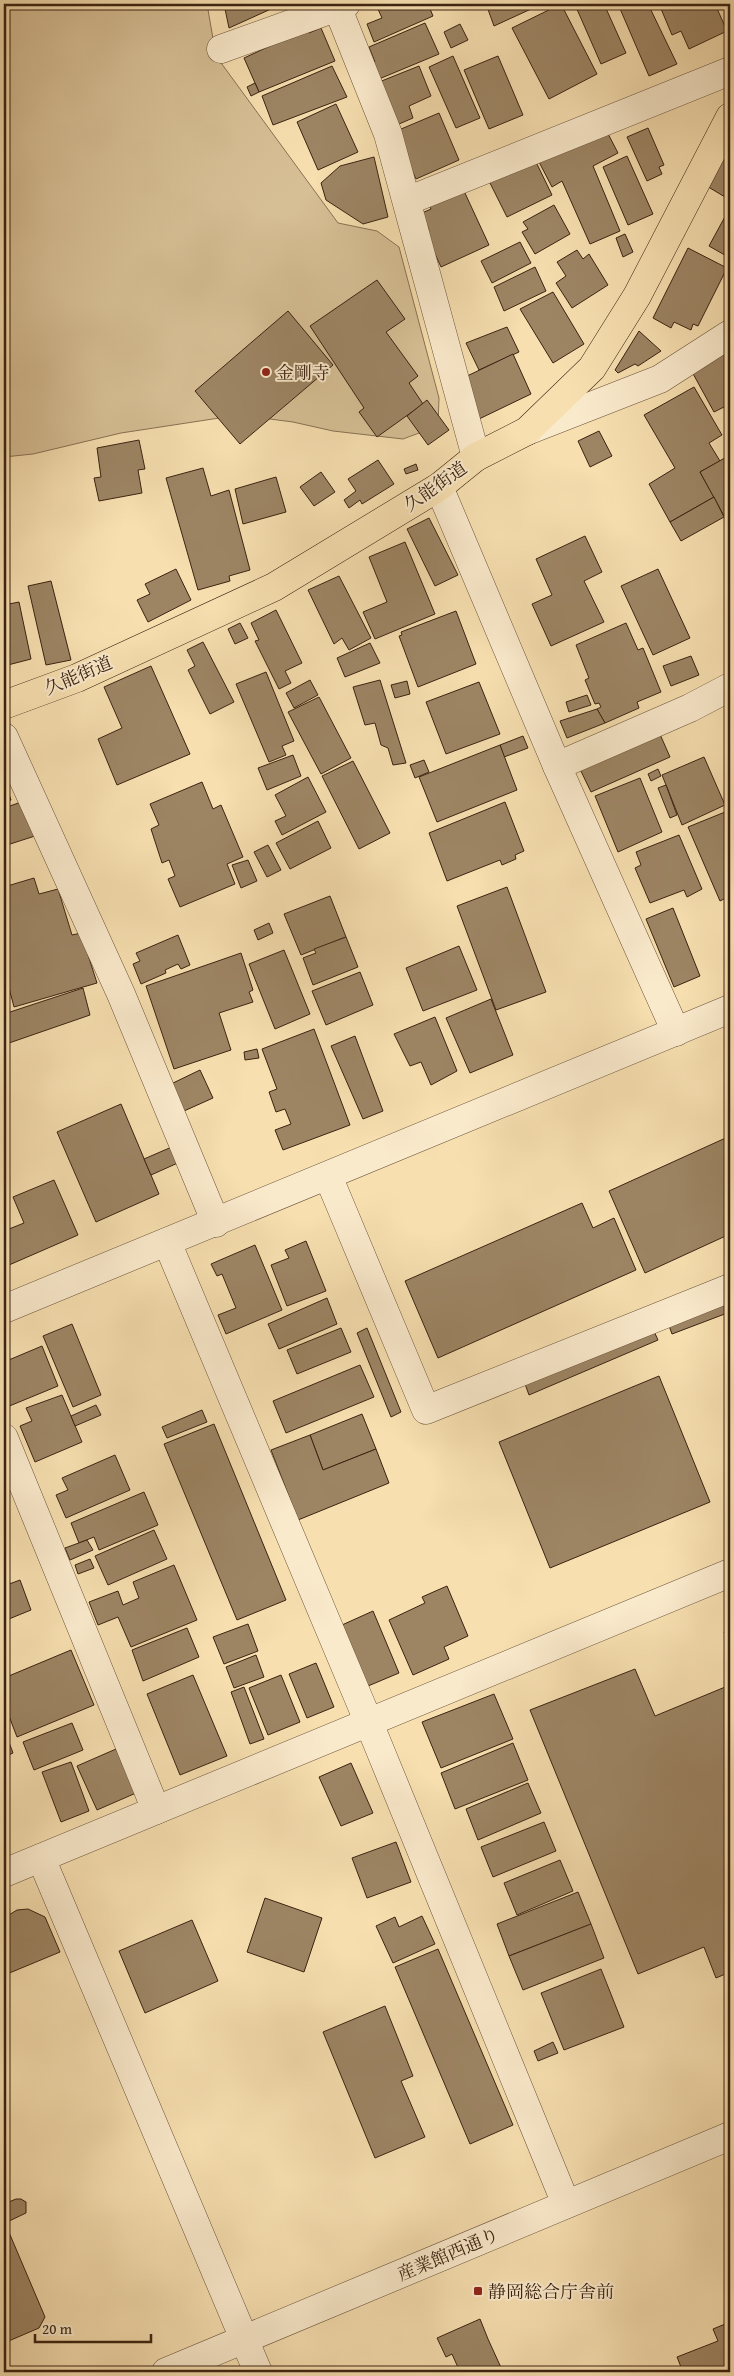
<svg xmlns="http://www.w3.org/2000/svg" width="734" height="2376" font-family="'Gentium Book Plus','Noto Serif JP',serif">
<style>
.green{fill:#d7bf95;stroke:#897153}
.building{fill:#9d8564;stroke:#3b2311}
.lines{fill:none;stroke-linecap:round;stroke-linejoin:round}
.minor-casing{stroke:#6a5239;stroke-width:29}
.major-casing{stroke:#3b2311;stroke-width:29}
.minor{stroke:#faeacc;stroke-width:28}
.major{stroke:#f7dfb0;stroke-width:28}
.poi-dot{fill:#8f2418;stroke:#faeacc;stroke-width:2}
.labels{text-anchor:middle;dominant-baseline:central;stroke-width:4;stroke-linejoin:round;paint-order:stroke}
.poi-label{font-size:18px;fill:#3b2311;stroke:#faeacc;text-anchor:start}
.street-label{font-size:18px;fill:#3b2311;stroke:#faeacc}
</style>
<rect width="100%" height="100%" fill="#f7dfb0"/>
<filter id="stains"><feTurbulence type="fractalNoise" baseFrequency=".004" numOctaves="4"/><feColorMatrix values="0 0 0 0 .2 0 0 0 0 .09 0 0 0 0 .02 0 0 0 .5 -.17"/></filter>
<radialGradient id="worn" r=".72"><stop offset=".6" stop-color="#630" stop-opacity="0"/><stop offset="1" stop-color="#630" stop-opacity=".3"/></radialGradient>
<!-- green -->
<path class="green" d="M4,4H207L216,56L338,223L377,231L399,247L439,398L438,426L403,439L333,431L293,422L239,415L121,433L33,454L4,457Z"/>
<!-- building -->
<g class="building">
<path d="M224,4H282L229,28Z"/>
<path d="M385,4H428L433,16L374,42L367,24L382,18L377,7Z"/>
<path d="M486,4H542L494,26Z"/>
<path d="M561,4L597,74L549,99L512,28Z"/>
<path d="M583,4H604L626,53L601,64L576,7Z"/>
<path d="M618,4H648L677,64L649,76Z"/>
<path d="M659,4H715L727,31L689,49L681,31L672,35Z"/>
<path d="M730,4V20L724,5Z"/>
<path d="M425,23L439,54L379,79L372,63L375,62L369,47Z"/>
<path d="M460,24L468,40L451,48L444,32Z"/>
<path d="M321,28L335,61L259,92L244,58L307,29L309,33Z"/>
<path d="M453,56L480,118L456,128L429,67Z"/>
<path d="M498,56L523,115L489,129L464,70Z"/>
<path d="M332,66L347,97L273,125L262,96Z"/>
<path d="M419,66L431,96L409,106L413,118L392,127L374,84Z"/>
<path d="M255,83L259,92L251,96L247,87Z"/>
<path d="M336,104L358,152L318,170L297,122Z"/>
<path d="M439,113L459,160L416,179L394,132Z"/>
<path d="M604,126L618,153L593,166L620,231L590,244L562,181L552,187L538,160Z"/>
<path d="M648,128L664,165L659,167L662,174L647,181L627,137Z"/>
<path d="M730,144V200L705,185Z"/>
<path d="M627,156L653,214L628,225L603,167Z"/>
<path d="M374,157L388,217L363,224L326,200L321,183L340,166Z"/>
<path d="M535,160L552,195L507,217L489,181Z"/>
<path d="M464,191L489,245L441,267L425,232L429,230L422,213L431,209L429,205Z"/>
<path d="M554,205L570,234L535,254L522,232L528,229L523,222Z"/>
<path d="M727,213L730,215V258L709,246Z"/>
<path d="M625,234L633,252L623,257L616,238Z"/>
<path d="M520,242L531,263L492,283L481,261Z"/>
<path d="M688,248L727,268L698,326L693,324L691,330L674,322L671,328L653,318Z"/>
<path d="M577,250L583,259L589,254L608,285L572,308L556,283L566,276L557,262Z"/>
<path d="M535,267L546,291L504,311L494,287Z"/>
<path d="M377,280L405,319L386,332L418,376L409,383L423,404L377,437L359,412L364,408L310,326Z"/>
<path d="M553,292L584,344L553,363L520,309Z"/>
<path d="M288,311L333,365L240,444L195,391Z"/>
<path d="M507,327L519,352L479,370L466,343Z"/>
<path d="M639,331L661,351L638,366L635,364L618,373L615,370Z"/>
<path d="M730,349V417L724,407L714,412L691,370Z"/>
<path d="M513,354L531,394L479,419L463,378Z"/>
<path d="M694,387L722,435L709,443L720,461L700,472L714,497L670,522L649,484L675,468L644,415Z"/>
<path d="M427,400L449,430L428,445L407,416Z"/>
<path d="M599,431L612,456L590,467L578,441Z"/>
<path d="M139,440L145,469L138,470L142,493L99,501L94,478L101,477L97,448Z"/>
<path d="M730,455V527L700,472Z"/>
<path d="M378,460L394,484L362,504L360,500L349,508L344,500L356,491L348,479Z"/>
<path d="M416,464L418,470L406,474L404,469Z"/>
<path d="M203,468L211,496L229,490L250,570L229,576L230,581L198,590L166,478Z"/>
<path d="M321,472L335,492L314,506L300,487Z"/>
<path d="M276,477L286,512L243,524L235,489Z"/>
<path d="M714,497L724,517L681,541L670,522Z"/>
<path d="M429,518L458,575L435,586L407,529Z"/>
<path d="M585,536L602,572L584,581L604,622L551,646L532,604L552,595L536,559Z"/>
<path d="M405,542L435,614L375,639L363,612L387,602L369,557Z"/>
<path d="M176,569L191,600L148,622L137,600L150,594L145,584Z"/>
<path d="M658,569L690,638L653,655L621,586Z"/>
<path d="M339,576L371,638L349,650L342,638L334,644L308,590Z"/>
<path d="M4,579L8,605H4Z"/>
<path d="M51,581L71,660L46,665L28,586Z"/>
<path d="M19,602L31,659L4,666V605Z"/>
<path d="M276,610L302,663L285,671L291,683L279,689L255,641L259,640L251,623Z"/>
<path d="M456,611L476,664L418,687L399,636L402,635L401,632Z"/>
<path d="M240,623L248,638L235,644L228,629Z"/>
<path d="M626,623L638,650L643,648L661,692L637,702L639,708L605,723L597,709L601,707L599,703L595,704L585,680L589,678L576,645Z"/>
<path d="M203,642L234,702L210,714L188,670L195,666L187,650Z"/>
<path d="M370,643L380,663L345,677L337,658Z"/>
<path d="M691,656L699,675L671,686L663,666Z"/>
<path d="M151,666L190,754L117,785L98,739L122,728L104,687Z"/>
<path d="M266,672L294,741L282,746L286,755L269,762L236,684Z"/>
<path d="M310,680L318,695L294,708L286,693Z"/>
<path d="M380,680L406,763L393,765L388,748L381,745L375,723L365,725L353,687Z"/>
<path d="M407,681L410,694L395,698L391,685Z"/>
<path d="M479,682L500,734L446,754L426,702Z"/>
<path d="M587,695L591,705L569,712L566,702Z"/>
<path d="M319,697L351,758L321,774L288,712Z"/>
<path d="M597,709L605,723L567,738L560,721Z"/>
<path d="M659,732L670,757L591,792L579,767Z"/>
<path d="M523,736L528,748L504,757L500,745Z"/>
<path d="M500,745L517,790L437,822L419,777Z"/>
<path d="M293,755L301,776L267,790L258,768Z"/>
<path d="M704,757L725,805L682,825L662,775Z"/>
<path d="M424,760L429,772L415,778L410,765Z"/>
<path d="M353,761L390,833L359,849L322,776Z"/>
<path d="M658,769L661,776L651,781L648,774Z"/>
<path d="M308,777L326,812L282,835L275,821L286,816L275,795Z"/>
<path d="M640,778L662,832L618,852L595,796Z"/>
<path d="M4,779L11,800L4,803Z"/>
<path d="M202,782L213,809L221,805L243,857L227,864L235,884L180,907L168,879L175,876L169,860L162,863L151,829L159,825L150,804Z"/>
<path d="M666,785L677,815L670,818L658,788Z"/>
<path d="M27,800L38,835L4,846V808Z"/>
<path d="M505,802L524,851L515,855L516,859L502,865L500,860L447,881L429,833Z"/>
<path d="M730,810V896L720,901L688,827Z"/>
<path d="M318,821L331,848L290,869L276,843Z"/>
<path d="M679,835L702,889L687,897L684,890L650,903L635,868L641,865L636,852Z"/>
<path d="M268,845L281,870L267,877L254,852Z"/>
<path d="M248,860L257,881L241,888L232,865Z"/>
<path d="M34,878L39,894L58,889L72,935L81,933L97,983L14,1007L4,969V887Z"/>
<path d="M507,887L546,992L496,1010L457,906Z"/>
<path d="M330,896L346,937L301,955L284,914Z"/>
<path d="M673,908L700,976L674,987L646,919Z"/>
<path d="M269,923L273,933L258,940L254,930Z"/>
<path d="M178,935L190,965L181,969L178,964L165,970L166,973L141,984L133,964L140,961L136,953Z"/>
<path d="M346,937L358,967L313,985L303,958L316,953L314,949Z"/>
<path d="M459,946L477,990L423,1011L406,968Z"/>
<path d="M284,950L310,1014L275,1029L249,964Z"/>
<path d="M241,953L253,990L249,992L253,1002L219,1013L231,1050L174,1069L146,986Z"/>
<path d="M360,972L373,1005L326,1025L312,991Z"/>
<path d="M83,988L90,1015L9,1043L4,1028V1014Z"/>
<path d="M491,999L513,1055L470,1073L446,1018Z"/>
<path d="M435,1017L457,1071L431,1085L421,1062L410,1066L394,1034Z"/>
<path d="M314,1029L350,1125L283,1150L275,1130L291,1124L285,1109L276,1112L269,1092L277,1089L262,1049Z"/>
<path d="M355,1036L383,1111L363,1119L331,1046Z"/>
<path d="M257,1049L259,1058L245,1060L244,1052Z"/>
<path d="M200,1070L213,1098L184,1111L171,1084Z"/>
<path d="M121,1104L159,1194L96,1222L57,1132Z"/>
<path d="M730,1136V1234L645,1273L609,1191Z"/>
<path d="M174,1146L180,1162L151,1175L144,1159Z"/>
<path d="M54,1180L78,1235L9,1265L4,1253V1231L24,1223L13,1197Z"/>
<path d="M582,1203L593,1228L614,1218L636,1270L438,1358L405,1281Z"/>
<path d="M306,1241L326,1291L287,1306L271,1265L289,1258L285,1250Z"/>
<path d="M255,1245L282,1310L226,1334L218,1315L236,1308L222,1274L217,1276L211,1264Z"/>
<path d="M327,1298L337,1324L279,1349L268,1324Z"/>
<path d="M730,1299V1312L672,1334L668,1323Z"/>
<path d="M72,1324L101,1395L73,1407L43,1336Z"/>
<path d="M341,1328L351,1352L297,1374L287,1350Z"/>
<path d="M367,1328L401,1412L391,1417L357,1333Z"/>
<path d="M653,1329L658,1340L529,1395L525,1384Z"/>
<path d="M42,1346L58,1386L7,1407L4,1399V1372L7,1370L4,1362Z"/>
<path d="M360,1365L374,1397L286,1433L273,1401Z"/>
<path d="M659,1376L710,1502L550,1568L499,1442Z"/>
<path d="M62,1395L82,1442L35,1462L20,1426L32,1421L26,1408Z"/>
<path d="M96,1405L101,1415L75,1426L71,1416Z"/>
<path d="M202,1410L207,1422L167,1438L162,1427Z"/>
<path d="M362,1414L376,1449L323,1470L310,1435Z"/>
<path d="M214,1424L286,1600L237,1620L164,1444Z"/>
<path d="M310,1435L323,1470L376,1449L389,1483L298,1520L271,1450Z"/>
<path d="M115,1455L130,1490L66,1518L56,1495L68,1490L62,1478Z"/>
<path d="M144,1492L158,1525L99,1550L94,1537L79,1543L71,1523Z"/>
<path d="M154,1530L167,1559L108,1585L95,1556Z"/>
<path d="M87,1540L93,1550L70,1560L65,1548Z"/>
<path d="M90,1559L94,1568L78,1574L75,1565Z"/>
<path d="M174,1565L197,1620L131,1647L118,1617L98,1625L89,1602L118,1591L123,1605L139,1598L133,1582Z"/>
<path d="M20,1580L31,1610L4,1621V1586Z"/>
<path d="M447,1586L468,1636L444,1647L449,1659L413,1675L389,1620L425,1603L422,1597Z"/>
<path d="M373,1611L399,1673L368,1686L342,1625Z"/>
<path d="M248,1624L258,1651L224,1664L213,1637Z"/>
<path d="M187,1628L199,1657L143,1681L132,1650Z"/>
<path d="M730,1630V1647L724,1632Z"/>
<path d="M71,1650L94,1705L17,1737L4,1703V1678Z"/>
<path d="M256,1655L264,1677L234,1688L226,1667Z"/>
<path d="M316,1663L334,1707L307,1718L289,1674Z"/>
<path d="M635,1669L655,1716L730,1685V1972L716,1978L704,1947L638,1974L530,1710Z"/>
<path d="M193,1675L227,1756L180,1775L147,1694Z"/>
<path d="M281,1675L300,1722L268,1735L249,1688Z"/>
<path d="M244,1687L264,1739L250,1744L231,1692Z"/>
<path d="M494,1694L513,1739L441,1768L422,1722Z"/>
<path d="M72,1723L83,1750L34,1770L23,1742Z"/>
<path d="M7,1737L13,1753L4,1757V1738Z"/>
<path d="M513,1743L528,1780L455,1809L441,1773Z"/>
<path d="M116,1749L136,1793L97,1810L77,1766Z"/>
<path d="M71,1762L89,1811L61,1822L42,1772Z"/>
<path d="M351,1763L373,1813L341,1826L319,1777Z"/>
<path d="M528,1783L541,1813L478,1840L466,1809Z"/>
<path d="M544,1822L556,1851L493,1877L481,1847Z"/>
<path d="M396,1842L411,1882L367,1898L352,1858Z"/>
<path d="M560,1860L573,1891L517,1915L504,1883Z"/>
<path d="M578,1892L591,1924L509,1956L497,1924Z"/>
<path d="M265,1898L322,1918L304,1972L247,1952Z"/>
<path d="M28,1909L45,1917L60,1952L7,1974L4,1966V1918L17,1910Z"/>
<path d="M422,1916L435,1944L393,1963L376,1926L395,1917L399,1927Z"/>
<path d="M192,1920L218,1981L145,2013L119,1951Z"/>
<path d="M591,1924L604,1958L523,1990L509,1956Z"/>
<path d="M438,1949L513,2125L470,2144L395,1967Z"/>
<path d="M601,1969L624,2027L564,2050L541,1993Z"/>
<path d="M385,2006L413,2076L401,2081L425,2137L375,2158L323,2032Z"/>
<path d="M553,2042L558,2053L538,2061L534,2051Z"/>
<path d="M16,2199H21L26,2202V2213L5,2223L45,2317L39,2328L4,2343V2204Z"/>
<path d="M480,2319L488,2339L503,2372H460L452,2354L446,2357L437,2338Z"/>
<path d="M730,2322V2372H683L677,2357L718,2341L713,2329Z"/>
</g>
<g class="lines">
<defs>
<g id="minor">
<path d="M336,4L388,134L476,457"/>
<path d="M221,49L346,4"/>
<path d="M407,201L730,71"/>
<path d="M527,431L660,379L730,334"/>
<path d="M439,487L557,766L676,1032"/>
<path d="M4,737L121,994L216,1223"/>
<path d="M557,766L690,708L730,687"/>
<path d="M328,1176L426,1410L730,1288"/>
<path d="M167,1242L369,1723L566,2204"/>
<path d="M4,1309L730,1009"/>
<path d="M4,1438L156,1810"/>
<path d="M41,1858L258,2372"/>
<path d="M4,1873L730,1573"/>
<path d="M166,2372L730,2136"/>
</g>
<path id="major" d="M4,705L77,678L274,587L439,487L476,457L527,431L592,368L637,296L730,117"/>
</defs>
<!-- minor casing -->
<use href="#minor" class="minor-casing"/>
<!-- major casing -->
<use href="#major" class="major-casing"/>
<!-- minor -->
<use href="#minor" class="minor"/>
<!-- major -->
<use href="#major" class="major"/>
</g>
<!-- markers -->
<g class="poi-dot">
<circle cx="266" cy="372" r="5"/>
<rect x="473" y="2286" width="10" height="10" rx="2.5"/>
</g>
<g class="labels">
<!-- poi labels -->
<g class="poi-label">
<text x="276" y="372">金剛寺</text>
<text x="488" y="2291">静岡総合庁舎前</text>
</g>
<!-- street labels -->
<g class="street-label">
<text transform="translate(435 486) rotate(-35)">久能街道</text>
<text transform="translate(78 675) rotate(-23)">久能街道</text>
<text transform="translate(448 2254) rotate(-23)">産業館西通り</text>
</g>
</g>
<!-- margin -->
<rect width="734" height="2376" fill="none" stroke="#f7dfb0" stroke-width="20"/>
<rect x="5" y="5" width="724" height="2366" fill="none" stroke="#3b2311" stroke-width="2.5"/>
<rect x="10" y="10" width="714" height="2356" fill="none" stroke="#3b2311"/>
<!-- scale -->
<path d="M35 2334v8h116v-8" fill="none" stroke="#3b2311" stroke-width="2.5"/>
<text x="42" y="2334" font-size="15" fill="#3b2311" stroke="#faeacc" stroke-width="4" paint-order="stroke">20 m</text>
<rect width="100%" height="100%" filter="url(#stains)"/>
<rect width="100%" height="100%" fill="url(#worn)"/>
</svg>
